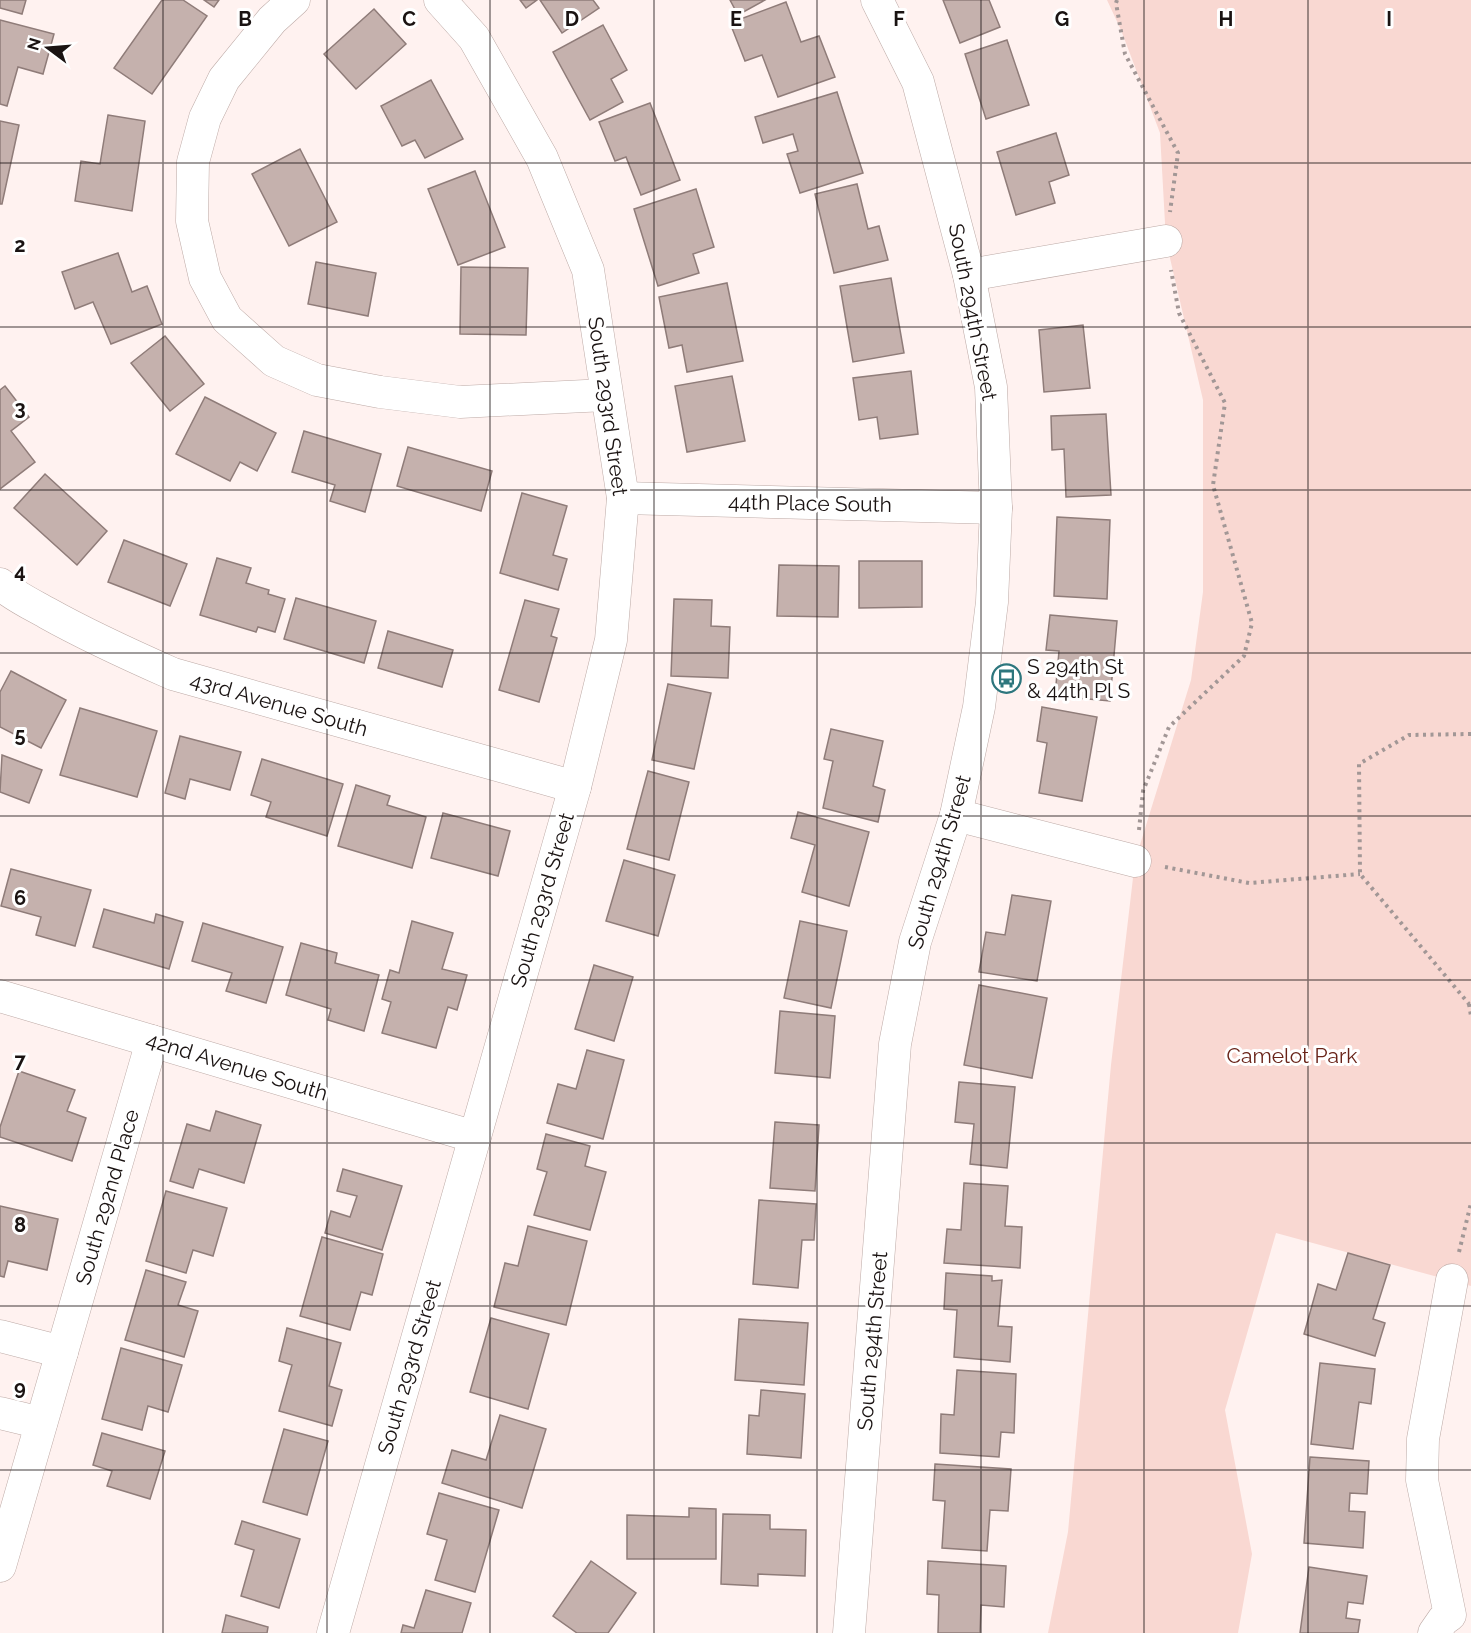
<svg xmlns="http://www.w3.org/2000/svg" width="1471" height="1633" font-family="Raleway,sans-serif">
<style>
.green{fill:#f9d8d2}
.building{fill:#c5b1ad;stroke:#8f7c79;stroke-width:1.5}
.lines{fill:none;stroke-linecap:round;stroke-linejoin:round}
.street-casing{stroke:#bdaaa6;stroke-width:33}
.path{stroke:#a29796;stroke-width:4;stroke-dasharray:3 4.5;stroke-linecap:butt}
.street{stroke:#fff;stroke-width:32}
.grid{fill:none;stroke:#1a1312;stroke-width:1.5;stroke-opacity:0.55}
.labels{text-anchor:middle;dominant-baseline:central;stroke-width:6;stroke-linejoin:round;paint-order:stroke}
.street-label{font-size:21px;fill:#1a1312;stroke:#fff}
.poi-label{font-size:21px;fill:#1a1312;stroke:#fff;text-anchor:start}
.park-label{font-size:21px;fill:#692419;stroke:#fff}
.grid-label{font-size:20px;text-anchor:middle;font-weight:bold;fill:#1a1312;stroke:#fff;stroke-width:6;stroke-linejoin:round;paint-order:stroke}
</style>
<rect width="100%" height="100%" fill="#fff2f0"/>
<!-- green -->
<path class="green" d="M1107,0H1471V1286L1276,1233L1225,1410L1252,1554L1238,1633H1048L1068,1532L1111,1065L1135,861L1191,680L1203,592V400L1166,241L1160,133L1121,30Z"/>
<!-- building -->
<g class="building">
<path d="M0,0H26L22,14L0,8Z"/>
<path d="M162,0H183L207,16L152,94L114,68Z"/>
<path d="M204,0H219L214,7Z"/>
<path d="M520,0H537L526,8Z"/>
<path d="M540,0H593L599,8L562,33Z"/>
<path d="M730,0H765L738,15Z"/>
<path d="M943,0H989L1000,27L960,43Z"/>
<path d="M786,2L801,42L819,36L835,77L778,97L762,55L745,61L730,23Z"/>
<path d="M374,9L406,44L356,89L324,54Z"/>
<path d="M0,20L54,34L43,74L18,67L7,106L0,104Z"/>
<path d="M603,25L627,70L611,79L623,102L590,120L553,52Z"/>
<path d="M1007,40L1029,105L986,119L965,54Z"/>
<path d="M431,80L463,139L425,158L415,140L402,146L381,106Z"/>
<path d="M837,92L863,173L800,193L787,154L798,151L793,134L763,143L755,117Z"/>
<path d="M650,103L680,180L641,195L626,157L615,161L599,122Z"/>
<path d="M108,115L145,121L132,211L75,201L81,161L100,164Z"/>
<path d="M0,121L19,125L2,204H0Z"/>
<path d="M1056,133L1069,175L1049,182L1055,203L1016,215L997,152Z"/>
<path d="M300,149L337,222L289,246L252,174Z"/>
<path d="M475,171L505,247L458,265L428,189Z"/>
<path d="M857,184L868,229L879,226L888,260L834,273L815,194Z"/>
<path d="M696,189L714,247L693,254L699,273L658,286L634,209Z"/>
<path d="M118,253L132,292L147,286L162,324L111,344L93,302L75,309L62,272Z"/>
<path d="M316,262L376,273L368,316L308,304Z"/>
<path d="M461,267L528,268L526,335L460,334Z"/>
<path d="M891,278L904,353L853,362L840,286Z"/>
<path d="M727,283L743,361L687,372L682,345L669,348L659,297Z"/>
<path d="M1083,325L1090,388L1044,392L1039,330Z"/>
<path d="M165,336L204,384L170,411L131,363Z"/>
<path d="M911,371L918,434L880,439L877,417L859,420L853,378Z"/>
<path d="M732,376L745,441L687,452L675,386Z"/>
<path d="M5,386L29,417L11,431L35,462L0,489V390Z"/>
<path d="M205,397L276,433L257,471L240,462L230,481L176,454Z"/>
<path d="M1106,414L1111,495L1066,497L1064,449L1052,450L1051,416Z"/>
<path d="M304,431L381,454L365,512L330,501L335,485L292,472Z"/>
<path d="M408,447L492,471L481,511L397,486Z"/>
<path d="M45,474L107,531L77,565L14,508Z"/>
<path d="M522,493L567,506L553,555L567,559L558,590L500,573Z"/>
<path d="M1057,517L1110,520L1107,599L1054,596Z"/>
<path d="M124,540L187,564L170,606L108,582Z"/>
<path d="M217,558L251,568L246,583L269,590L268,594L285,599L275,632L258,627L256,632L200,615Z"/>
<path d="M859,561H922V607L859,608Z"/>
<path d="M779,565L839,566L838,617L777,616Z"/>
<path d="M296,598L376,621L364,663L284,639Z"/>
<path d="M674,599L712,600L711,626L730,627L728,678L671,676Z"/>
<path d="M525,600L559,609L551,636L557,638L539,702L499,690Z"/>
<path d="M1050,615L1117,621L1110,701L1055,696L1059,651L1046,650Z"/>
<path d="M388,631L453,650L442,687L378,668Z"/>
<path d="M11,671L66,700L41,748L0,727V692Z"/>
<path d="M668,684L711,693L694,769L652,760Z"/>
<path d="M1042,707L1097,717L1082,801L1039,793L1047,743L1037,741Z"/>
<path d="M80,708L157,731L137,797L60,775Z"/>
<path d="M831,729L883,741L873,786L885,790L878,822L823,808L833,761L824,759Z"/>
<path d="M180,736L241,752L230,790L190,779L185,799L165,793Z"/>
<path d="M2,755L42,770L29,803L0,792Z"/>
<path d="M262,759L343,784L327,836L266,817L271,802L251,795Z"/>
<path d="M648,771L689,782L669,860L627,849Z"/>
<path d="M356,785L390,796L387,805L426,817L412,868L338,846Z"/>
<path d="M798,812L869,832L849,906L802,892L815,845L791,838Z"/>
<path d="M443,813L510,831L498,876L431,858Z"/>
<path d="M624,860L675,875L658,936L606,921Z"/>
<path d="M11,869L91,890L75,946L36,935L41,917L1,906Z"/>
<path d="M1012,895L1051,901L1037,981L979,972L986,932L1005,935Z"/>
<path d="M104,909L154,923L156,914L183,922L169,969L93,947Z"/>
<path d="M412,921L453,933L442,969L467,975L457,1010L448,1007L436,1048L382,1033L391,1002L382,999L390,970L399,973Z"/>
<path d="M800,921L847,931L831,1008L784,998Z"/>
<path d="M203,923L283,947L266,1003L226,991L232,973L192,961Z"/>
<path d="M301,943L337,953L335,963L379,975L364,1031L328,1020L331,1009L286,995Z"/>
<path d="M594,965L633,977L614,1041L575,1029Z"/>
<path d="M979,985L1047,998L1032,1078L964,1065Z"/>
<path d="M780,1011L835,1016L830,1078L775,1073Z"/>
<path d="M587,1050L624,1060L603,1139L547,1123L558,1084L576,1089Z"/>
<path d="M19,1071L75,1090L67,1111L86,1118L72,1161L0,1137V1127Z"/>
<path d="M959,1082L1015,1087L1007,1168L970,1164L974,1124L955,1122Z"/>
<path d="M216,1111L261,1125L244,1183L199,1169L193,1188L170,1181L187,1124L210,1131Z"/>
<path d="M775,1122L819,1125L815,1191L770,1188Z"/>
<path d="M546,1134L590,1146L585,1166L606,1172L590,1230L534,1215L547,1172L537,1169Z"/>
<path d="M343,1169L402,1186L382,1250L325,1233L331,1211L350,1217L357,1196L337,1191Z"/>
<path d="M964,1183L1008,1186L1005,1226L1022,1227L1020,1268L944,1263L947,1229L961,1230Z"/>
<path d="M166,1191L227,1208L213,1256L193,1250L186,1273L146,1261Z"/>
<path d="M759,1200L816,1204L814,1240H802L798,1288L753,1284Z"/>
<path d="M0,1206L58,1219L47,1270L8,1261L4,1277L0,1276Z"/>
<path d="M528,1226L587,1241L566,1325L494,1307L505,1263L518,1266Z"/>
<path d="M322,1237L383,1254L372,1295L361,1292L350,1330L300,1316Z"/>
<path d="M1348,1253L1390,1265L1373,1319L1385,1323L1375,1356L1304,1334L1318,1284L1336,1290Z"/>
<path d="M146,1270L186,1282L178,1305L198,1311L184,1357L125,1340Z"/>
<path d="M946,1273L992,1276V1281L1002,1280L998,1326L1012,1327L1010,1362L954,1357L957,1310L944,1309Z"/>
<path d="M491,1318L549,1334L528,1409L470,1392Z"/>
<path d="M739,1319L808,1323L804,1385L735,1380Z"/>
<path d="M287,1328L341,1343L329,1386L342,1390L332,1426L279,1411L292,1365L279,1361Z"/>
<path d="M121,1348L182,1365L168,1412L148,1406L142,1430L102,1419Z"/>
<path d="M1320,1363L1375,1369L1371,1404L1359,1402L1353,1449L1311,1444Z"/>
<path d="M957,1370L1016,1374L1014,1433L1001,1432L999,1457L940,1453L941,1414L954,1415Z"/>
<path d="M761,1390L805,1394L801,1458L747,1454L749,1415L759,1416Z"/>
<path d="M500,1415L546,1429L522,1508L442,1483L452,1450L486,1460Z"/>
<path d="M284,1429L328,1441L307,1515L263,1502Z"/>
<path d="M102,1433L165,1451L150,1499L107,1486L112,1471L93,1465Z"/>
<path d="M1310,1457L1369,1461L1367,1494L1350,1493L1349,1511L1365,1512L1363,1548L1304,1543Z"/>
<path d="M935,1464L1011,1469L1008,1511L990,1510L987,1551L942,1548L945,1501L933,1500Z"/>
<path d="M439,1493L499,1510L475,1592L435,1580L447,1540L427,1534Z"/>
<path d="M689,1508L716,1509V1559H627V1515L689,1517Z"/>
<path d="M723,1514L770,1515V1529L806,1530L805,1576L758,1574V1586L721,1584Z"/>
<path d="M242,1521L300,1539L279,1608L241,1596L254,1550L235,1544Z"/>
<path d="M591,1561L636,1593L608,1633H577L553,1616Z"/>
<path d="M928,1561L1006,1566L1004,1607L981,1605L980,1633H938L939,1595L927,1594Z"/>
<path d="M1309,1567L1367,1576L1363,1604L1348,1602L1346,1618L1360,1620L1358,1633H1300Z"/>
<path d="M426,1590L471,1603L462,1633H401L403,1625L414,1628Z"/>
<path d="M226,1615L268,1627L267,1633H222Z"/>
</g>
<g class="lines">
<defs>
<g id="street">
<path d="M294,0L272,20L224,79L205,118L193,162L192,221L205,278L227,319L274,361L317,380L380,392L460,402L606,395"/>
<path d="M969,275L1166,241"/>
<path d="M623,498L996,508"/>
<path d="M0,584C14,596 31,604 47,613C88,636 130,655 173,674L575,787"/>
<path d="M956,815L1135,861"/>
<path d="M0,996L475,1137"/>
<path d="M0,1336L62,1352"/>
<path d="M0,1413L41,1423"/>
<path d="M0,1566L152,1041"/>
<path d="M333,1633L575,787L611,640L623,498L588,270L542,158L474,38L440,0"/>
<path d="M849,1633L895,1044L915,942L956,815L979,707L992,602L996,508L991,387L969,275L918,82L877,0"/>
<path d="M1434,1633L1443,1620L1450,1615L1422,1480L1423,1439L1452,1280"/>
</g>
</defs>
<!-- street casing -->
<use href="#street" class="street-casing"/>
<!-- path -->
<g class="path">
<path d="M1117,0L1116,3L1125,54L1178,153L1170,212"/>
<path d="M1471,734L1409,735L1359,764L1360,874L1469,1004L1471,1002"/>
<path d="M1139,830L1143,791L1169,727L1244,656L1252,623L1213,485L1225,403L1179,313L1171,270"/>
<path d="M1165,867L1249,883L1360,874"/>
<path d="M1469,1004L1471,1016"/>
<path d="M1459,1252L1471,1203"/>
</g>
<!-- street -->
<use href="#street" class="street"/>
</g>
<!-- grid -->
<path class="grid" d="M163,0V1633M327,0V1633M490,0V1633M654,0V1633M817,0V1633M981,0V1633M1144,0V1633M1308,0V1633M0,163H1471M0,327H1471M0,490H1471M0,653H1471M0,816H1471M0,980H1471M0,1143H1471M0,1306H1471M0,1470H1471"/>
<!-- icons -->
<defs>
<symbol id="bus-ring" viewBox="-11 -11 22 22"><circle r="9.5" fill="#fff" stroke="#2d767d" stroke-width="1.5"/><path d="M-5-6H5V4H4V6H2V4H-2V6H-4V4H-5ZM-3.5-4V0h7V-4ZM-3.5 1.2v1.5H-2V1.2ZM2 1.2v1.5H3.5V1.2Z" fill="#2d767d"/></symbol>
</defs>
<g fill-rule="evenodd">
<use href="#bus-ring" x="990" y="662" width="33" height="33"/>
</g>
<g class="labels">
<!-- street labels -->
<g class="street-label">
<text transform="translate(973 312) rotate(79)">South 294th Street</text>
<text transform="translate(608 406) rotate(82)">South 293rd Street</text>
<text transform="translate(810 503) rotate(1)">44th Place South</text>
<text transform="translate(279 704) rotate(16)">43rd Avenue South</text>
<text transform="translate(939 862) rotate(-74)">South 294th Street</text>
<text transform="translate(542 900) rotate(-74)">South 293rd Street</text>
<text transform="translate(237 1066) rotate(17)">42nd Avenue South</text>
<text transform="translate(107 1197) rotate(-74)">South 292nd Place</text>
<text transform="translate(872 1341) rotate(-85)">South 294th Street</text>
<text transform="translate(409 1367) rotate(-74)">South 293rd Street</text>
</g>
<!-- poi labels -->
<g class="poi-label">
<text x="1027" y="666">S 294th St<tspan x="1027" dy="24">&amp; 44th Pl S</tspan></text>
</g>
<!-- park labels -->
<g class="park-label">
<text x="1292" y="1055">Camelot Park</text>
</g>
</g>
<g class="grid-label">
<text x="245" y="26">B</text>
<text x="409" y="26">C</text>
<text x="572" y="26">D</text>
<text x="736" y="26">E</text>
<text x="899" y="26">F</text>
<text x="1062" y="26">G</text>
<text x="1226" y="26">H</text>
<text x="1389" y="26">I</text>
<text x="20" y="252">2</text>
<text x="20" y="415">3</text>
<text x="20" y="578">4</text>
<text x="20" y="742">5</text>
<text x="20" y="905">6</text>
<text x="20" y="1068">7</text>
<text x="20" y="1232">8</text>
<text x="20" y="1395">9</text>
</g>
<!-- north arrow -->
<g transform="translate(48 48) rotate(286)" stroke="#ffffff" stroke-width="4.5" paint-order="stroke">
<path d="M0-4.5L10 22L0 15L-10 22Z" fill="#1a1312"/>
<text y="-9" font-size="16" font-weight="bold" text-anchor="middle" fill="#1a1312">N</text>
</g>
</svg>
